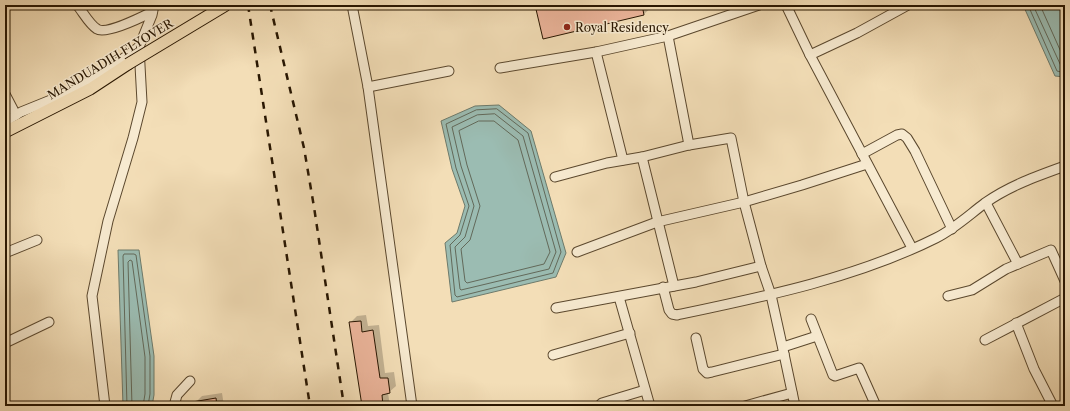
<svg xmlns="http://www.w3.org/2000/svg" width="1070" height="411" font-family="'Libre Caslon Text',serif">
<style>
.water{fill:#9bbcb2;stroke:#6d7a6b}
.shadow{fill:#0003}
.lines{fill:none;stroke-linecap:round;stroke-linejoin:round}
.shore{stroke:#62695a;stroke-width:1}
.building{fill:#ebb49a;stroke:#281601}
.minor-casing{stroke:#5b482e;stroke-width:11}
.major-casing{stroke:#281601;stroke-width:13}
.minor{stroke:#f7ead0;stroke-width:9}
.major{stroke:#f3deb7;stroke-width:11}
.rail{stroke:#281601;stroke-width:2.5;stroke-dasharray:7 7;stroke-linecap:butt}
.major-bridge-casing{stroke:#281601;stroke-width:13;stroke-linecap:butt}
.major-bridge{stroke:#f3deb7;stroke-width:11}
.poi-dot{fill:#8f2418;stroke:#f7ead0;stroke-width:1.5}
.labels{text-anchor:middle;dominant-baseline:central;stroke-width:3;stroke-linejoin:round;paint-order:stroke}
.poi-label{font-size:12px;fill:#281601;stroke:#f7ead0;text-anchor:start}
.street-label{font-size:12px;fill:#281601;stroke:#f7ead0}
</style>
<rect width="100%" height="100%" fill="#f3deb7"/>
<filter id="stains"><feTurbulence type="fractalNoise" baseFrequency=".005" numOctaves="4"/><feColorMatrix values="0 0 0 0 .2 0 0 0 0 .09 0 0 0 0 .02 0 0 0 .5 -.17"/></filter>
<radialGradient id="worn" r=".72"><stop offset=".6" stop-color="#630" stop-opacity="0"/><stop offset="1" stop-color="#630" stop-opacity=".3"/></radialGradient>
<!-- water -->
<g class="water">
<path d="M1023,5H1065V77L1055,76Z"/>
<path d="M499,105L531,131L566,253L556,277L452,302L445,243L457,233L465,206L452,169L441,121L475,106Z"/>
<path d="M118,250H139L154,356V395L152,406H123Z"/>
</g>
<!-- shadow -->
<g class="shadow">
<path d="M536,5H653V6L644,14L544,38Z"/>
<path d="M366,315L368,326L379,325L385,373L394,372L396,386L388,393L390,406H364L351,322L357,316Z"/>
<path d="M222,393L224,406H196V402L202,396Z"/>
</g>
<g class="lines">
<!-- shore -->
<g class="shore">
<path d="M1028,5L1057,71L1065,73"/>
<path d="M1033,5L1061,66L1065,67"/>
<path d="M1040,5L1065,61"/>
<path d="M497,109L528,133L561,252L553,273L457,297L455,295L450,245L460,235L469,206L456,168L446,124L476,110Z"/>
<path d="M495,114L523,136L556,252L549,269L461,290L460,289L455,247L465,237L474,206L461,166L452,127L477,115Z"/>
<path d="M479,121H494L518,140L550,252L544,264L467,283L465,281L461,249L470,240L480,206L467,165L459,131Z"/>
<path d="M127,406L123,256L124,254H134L136,255L150,356V394L148,406"/>
<path d="M132,406L128,262L130,260L132,261L145,357V394L143,406"/>
</g>
</g>
<!-- building -->
<g class="building">
<path d="M535,5H642L644,15L543,39Z"/>
<path d="M361,321L362,332L373,330L380,378H388L390,393L382,395L383,406H362L349,322Z"/>
<path d="M216,398L217,406H192V402Z"/>
</g>
<g class="lines">
<defs>
<g id="minor">
<path d="M77,5C83,12 89,24 97,29C106,35 142,17 152,12"/>
<path d="M352,5L368,87L412,406"/>
<path d="M786,5L810,55L912,248"/>
<path d="M668,36L759,5"/>
<path d="M596,52L623,160"/>
<path d="M810,55L857,33L908,5"/>
<path d="M500,68L596,52L668,36L689,145"/>
<path d="M368,87L449,71"/>
<path d="M5,94L16,115"/>
<path d="M5,122L21,112L73,91L109,69L139,47L152,15L154,5"/>
<path d="M862,154L897,135L902,134L907,138L915,151L952,229"/>
<path d="M642,157L674,286"/>
<path d="M555,177L607,163L642,157L689,145L731,138L744,202L761,266L771,295L784,354L795,406"/>
<path d="M986,203L1018,264"/>
<path d="M577,252L657,222L744,202L802,185L867,164"/>
<path d="M5,253L37,240"/>
<path d="M663,287L669,310L672,314L677,315C763,297 856,278 936,238C954,229 969,215 985,203C1009,186 1037,176 1065,166"/>
<path d="M948,296L972,290L1006,269L1051,250L1065,281"/>
<path d="M619,297L650,406"/>
<path d="M556,308L696,282L761,266"/>
<path d="M811,319L833,375L835,376L859,368L876,406"/>
<path d="M1016,323L1034,369L1053,406"/>
<path d="M696,338L703,369L707,373L712,372L784,354"/>
<path d="M985,340L1065,298"/>
<path d="M5,343L49,322"/>
<path d="M783,347L817,336"/>
<path d="M553,355L630,333"/>
<path d="M105,406L92,296L108,221L133,138L142,102L139,47"/>
<path d="M174,406L177,395L190,381"/>
<path d="M599,406L602,403L645,390"/>
<path d="M745,406L792,393"/>
</g>
<path id="major" d="M5,132L90,89L128,64"/>
</defs>
<!-- minor casing -->
<use href="#minor" class="minor-casing"/>
<!-- major casing -->
<use href="#major" class="major-casing"/>
<!-- minor -->
<use href="#minor" class="minor"/>
<!-- major -->
<use href="#major" class="major"/>
<!-- rail -->
<g class="rail">
<path d="M248,5L310,406"/>
<path d="M270,5L304,148L314,207L344,406"/>
</g>
<defs>
<path id="major-bridge" d="M128,64L226,5"/>
</defs>
<!-- major-bridge casing -->
<use href="#major-bridge" class="major-bridge-casing"/>
<!-- major-bridge -->
<use href="#major-bridge" class="major-bridge"/>
</g>
<!-- markers -->
<circle class="poi-dot" cx="567" cy="27" r="4"/>
<g class="labels">
<!-- poi labels -->
<g class="poi-label">
<text x="575" y="27">Royal Residency</text>
</g>
<!-- street labels -->
<g class="street-label">
<text transform="translate(110 59) rotate(-31)">MANDUADIH FLYOVER</text>
</g>
</g>
<!-- margin -->
<rect width="1070" height="411" fill="none" stroke="#f3deb7" stroke-width="20"/>
<rect x="6" y="6" width="1058" height="399" fill="none" stroke="#281601" stroke-width="2"/>
<rect x="10" y="10" width="1050" height="391" fill="none" stroke="#281601"/>
<rect width="100%" height="100%" filter="url(#stains)"/>
<rect width="100%" height="100%" fill="url(#worn)"/>
</svg>
